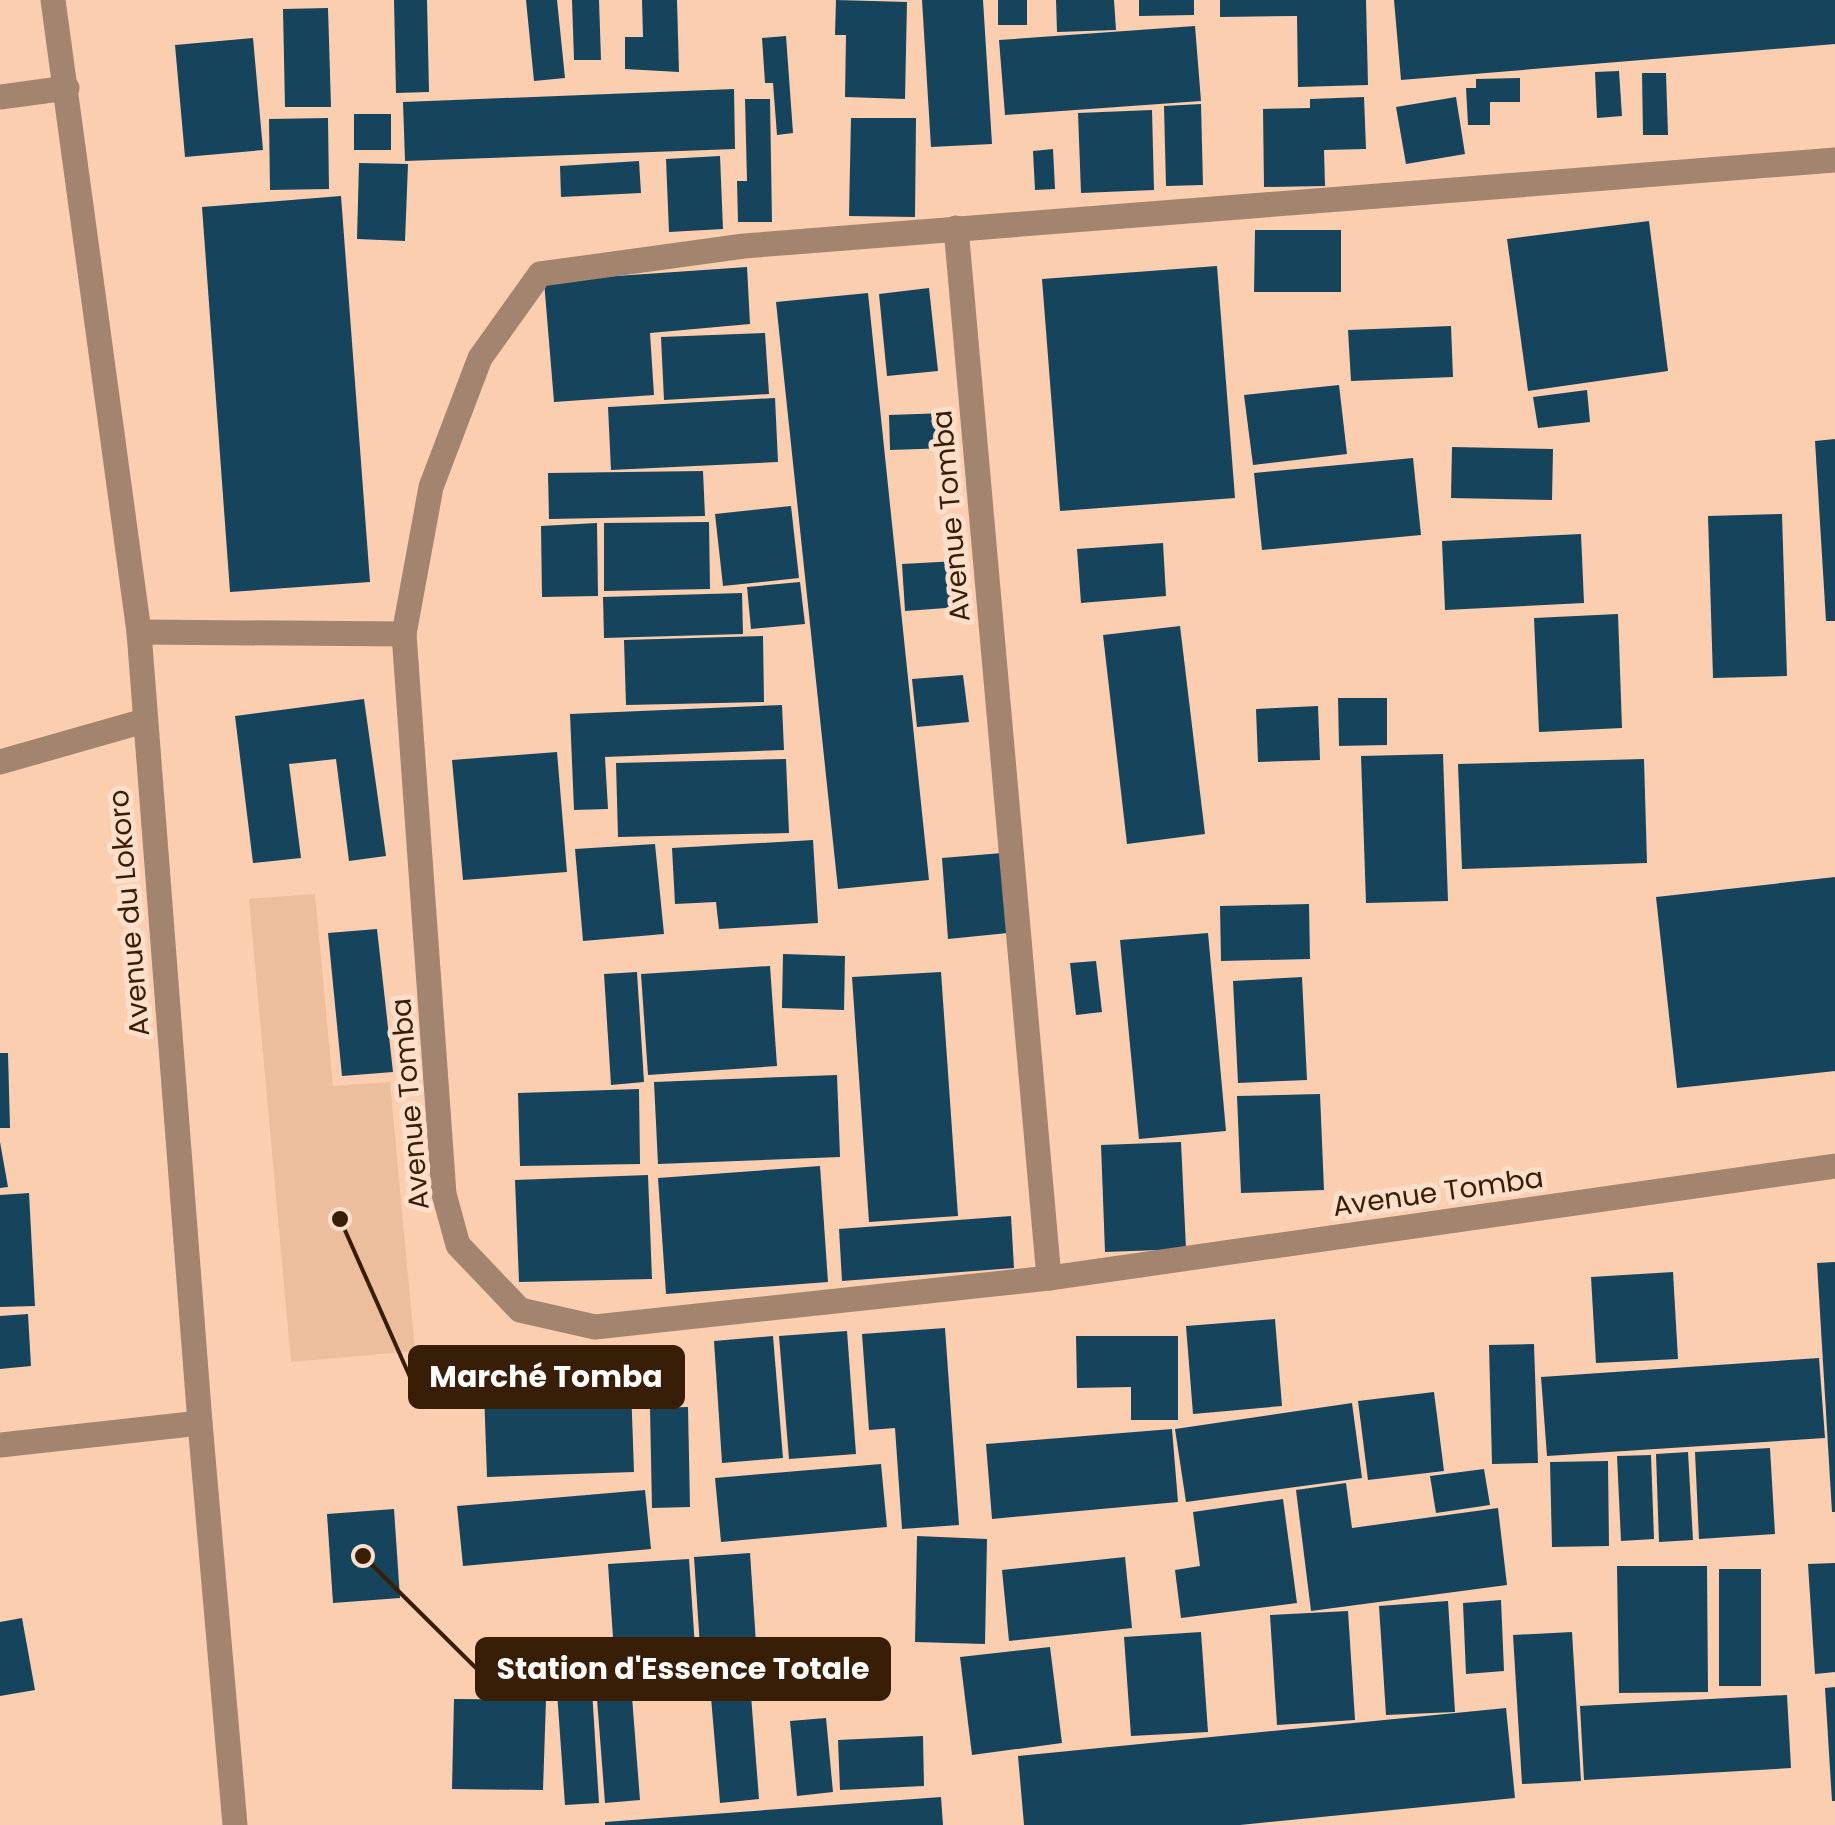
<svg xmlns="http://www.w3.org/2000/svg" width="1835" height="1825" font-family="Poppins,sans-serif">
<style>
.built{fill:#edbe9e}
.building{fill:#17445d}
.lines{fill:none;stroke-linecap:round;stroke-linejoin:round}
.minor{stroke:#a3846f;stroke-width:25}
.tertiary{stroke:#a3846f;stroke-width:25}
.labels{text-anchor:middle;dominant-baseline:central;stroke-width:10;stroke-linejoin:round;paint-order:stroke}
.street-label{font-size:28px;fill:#381d07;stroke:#fddfcb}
.leader{fill:none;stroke:#381d07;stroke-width:4}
.callout-dot{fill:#381d07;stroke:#fddfcb;stroke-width:4}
.callout{fill:#381d07;stroke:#381d07;stroke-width:4}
.callout-label{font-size:30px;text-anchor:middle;font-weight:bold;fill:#fff}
</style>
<rect width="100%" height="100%" fill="#fbceb0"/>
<!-- built -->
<path class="built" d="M315,894L333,1086L390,1082L415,1351L291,1362L249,899Z"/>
<!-- building -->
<g class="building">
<path d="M394,0H427L429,92L396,93Z"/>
<path d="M526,0H557L565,78L534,81Z"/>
<path d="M572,0H599L601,60H574Z"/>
<path d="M642,0H677L679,72L625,69V37H643Z"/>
<path d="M836,0L907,2L905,99L845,97L846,35H835Z"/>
<path d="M922,0H983L992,144L931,147Z"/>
<rect x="998" y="0" width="29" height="25"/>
<path d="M1056,0H1114L1116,30L1057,32Z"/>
<path d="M1139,0H1194V15L1139,16Z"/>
<path d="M1220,0H1366L1368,85L1298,87L1297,16L1220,17Z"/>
<path d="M1394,0H1835V44L1401,80Z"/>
<path d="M328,8L331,107H285L283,9Z"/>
<path d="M1195,26L1201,101L1005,115L999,40Z"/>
<path d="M786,36L793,133L777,135L773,83H765L762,38Z"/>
<path d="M253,38L263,150L185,157L175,45Z"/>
<path d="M1619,71L1622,116L1597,118L1595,72Z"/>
<path d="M1642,73H1666L1668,135H1643Z"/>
<path d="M1520,78V102H1490V125H1468L1466,88H1476V79Z"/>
<path d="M734,89L735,149L405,161L403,102Z"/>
<path d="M1364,97L1366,149L1324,150L1325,186L1264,187L1263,109L1310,108V99Z"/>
<path d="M1456,97L1465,154L1406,164L1396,107Z"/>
<path d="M745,99H770L772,222H738L737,181H747Z"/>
<path d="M1201,104L1203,185L1166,186L1164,106Z"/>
<path d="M1152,110L1154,190L1081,193L1078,113Z"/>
<rect x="354" y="114" width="37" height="36"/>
<path d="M328,118L329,189L270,190L269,119Z"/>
<path d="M851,118H916L915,217L849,216Z"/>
<path d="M1053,149L1055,189L1035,190L1033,151Z"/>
<path d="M720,156L723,229L669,232L666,159Z"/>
<path d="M639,161L641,193L561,197L560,166Z"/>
<path d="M359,163L408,164L405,241L357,239Z"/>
<path d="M341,196L370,582L230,592L202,207Z"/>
<path d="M1649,221L1668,371L1528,391L1507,239Z"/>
<path d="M1255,230H1341V292H1254Z"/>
<path d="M1217,266L1235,498L1060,511L1042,279Z"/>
<path d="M747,267L750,324L650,333L654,395L554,402L544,281Z"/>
<path d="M929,288L938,371L887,376L879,294Z"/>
<path d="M868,293L929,880L838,889L776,302Z"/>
<path d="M1451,326L1453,377L1351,381L1348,330Z"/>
<path d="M765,333L769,394L664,400L661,337Z"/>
<path d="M1339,385L1347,454L1253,465L1244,395Z"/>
<path d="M1587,390L1590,422L1538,428L1533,397Z"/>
<path d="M775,398L778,462L611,470L608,407Z"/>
<path d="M946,413L949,448L890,450L889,415Z"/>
<path d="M1835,439V621H1826L1815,441Z"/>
<path d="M1452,447L1553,449L1552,500L1451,498Z"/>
<path d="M1413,458L1421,535L1262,550L1254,473Z"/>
<path d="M703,471L705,516L549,519L548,473Z"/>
<path d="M791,506L799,578L723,586L715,514Z"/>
<path d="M1782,514L1787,676L1713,678L1708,516Z"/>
<path d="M709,522L710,589L604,591V523Z"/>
<path d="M597,523L598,596L542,597L541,526Z"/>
<path d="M1581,534L1584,603L1445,610L1442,541Z"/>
<path d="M1163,543L1166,596L1081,603L1077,549Z"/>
<path d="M957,561L960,607L905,611L902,564Z"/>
<path d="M800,582L805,624L751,629L747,587Z"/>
<path d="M742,593L743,634L604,638L603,597Z"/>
<path d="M1618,614L1622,728L1539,732L1534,618Z"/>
<path d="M1180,626L1205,834L1127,844L1103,635Z"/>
<path d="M763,636L764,702L626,705L624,640Z"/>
<path d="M963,675L969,722L917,727L912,679Z"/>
<path d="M1338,698H1387V745L1339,746Z"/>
<path d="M364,699L386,856L349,861L336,759L289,764L301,858L253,863L235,716Z"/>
<path d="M782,705L784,750L605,757L608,809L574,810L570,714Z"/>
<path d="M1318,706L1320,760L1258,762L1256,709Z"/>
<path d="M557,752L567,872L463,880L452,760Z"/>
<path d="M1443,754L1448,901L1366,903L1361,756Z"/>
<path d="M786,759L789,833L618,837L616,763Z"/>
<path d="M1644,759L1647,863L1462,869L1458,764Z"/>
<path d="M813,840L818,923L719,929L716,902L675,904L672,848Z"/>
<path d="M655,844L664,934L583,941L575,849Z"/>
<path d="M1002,853L1008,933L948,939L942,858Z"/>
<path d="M1835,877V1071L1677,1088L1656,897Z"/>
<path d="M1309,904L1310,959L1221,961L1220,906Z"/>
<path d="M377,929L393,1072L342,1076L328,933Z"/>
<path d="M1208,933L1226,1131L1139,1139L1120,940Z"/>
<path d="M783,954L845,956L844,1010L782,1008Z"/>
<path d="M1096,961L1102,1012L1076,1015L1070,963Z"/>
<path d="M770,966L777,1066L648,1075L641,974Z"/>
<path d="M637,972L644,1082L611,1085L604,974Z"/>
<path d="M941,972L958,1216L869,1222L852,977Z"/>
<path d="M1302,977L1307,1080L1238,1083L1233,981Z"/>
<path d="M0,1053H8L10,1128H0Z"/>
<path d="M837,1075L840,1157L658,1164L654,1082Z"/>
<path d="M639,1089L640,1164L520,1166L518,1093Z"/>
<path d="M1320,1094L1324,1190L1241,1193L1237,1096Z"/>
<path d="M0,1142L8,1187L0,1188Z"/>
<path d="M1181,1142L1186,1249L1105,1252L1101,1145Z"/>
<path d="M820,1166L828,1282L666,1294L658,1178Z"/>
<path d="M648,1175L652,1279L519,1282L515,1180Z"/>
<path d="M29,1193L35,1306L0,1307V1195Z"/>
<path d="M1011,1216L1014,1268L842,1281L839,1229Z"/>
<path d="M1835,1262V1512H1832L1817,1263Z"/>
<path d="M1673,1272L1678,1359L1596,1363L1591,1277Z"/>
<path d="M28,1314L31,1366L0,1369V1316Z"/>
<path d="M1275,1319L1282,1406L1193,1414L1186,1326Z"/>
<path d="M945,1328L959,1525L902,1529L895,1428L869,1430L862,1334Z"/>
<path d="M847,1331L856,1454L789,1459L779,1336Z"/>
<path d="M773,1336L783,1458L722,1463L714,1341Z"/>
<path d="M1076,1336H1178V1420H1131V1387L1077,1388Z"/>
<path d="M1534,1344L1538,1463L1492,1464L1489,1345Z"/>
<path d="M1819,1358L1825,1438L1547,1456L1541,1377Z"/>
<path d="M631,1386L634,1472L487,1477L484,1391Z"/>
<path d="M1434,1392L1444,1471L1368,1480L1358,1401Z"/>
<path d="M1352,1403L1362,1478L1186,1502L1175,1429Z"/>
<path d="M688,1407L690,1507L652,1508L650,1408Z"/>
<path d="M1172,1429L1178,1502L992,1519L986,1444Z"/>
<path d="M1770,1448L1775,1534L1699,1539L1695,1452Z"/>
<path d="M1688,1452L1693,1540L1659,1542L1656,1454Z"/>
<path d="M1651,1455L1654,1539L1621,1541L1617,1456Z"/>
<path d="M1608,1461L1609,1546L1552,1547L1550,1462Z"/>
<path d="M881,1464L887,1527L721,1542L715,1478Z"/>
<path d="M1484,1469L1490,1505L1436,1513L1430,1476Z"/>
<path d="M1346,1483L1352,1528L1498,1508L1507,1585L1311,1611L1296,1490Z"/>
<path d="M645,1490L651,1549L463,1566L457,1506Z"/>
<path d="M1283,1499L1297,1603L1181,1618L1175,1570L1200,1566L1193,1512Z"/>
<path d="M394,1509L400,1598L333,1603L327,1514Z"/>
<path d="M917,1536L987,1539L985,1644L915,1642Z"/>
<path d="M750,1553L757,1658L701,1662L694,1557Z"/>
<path d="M1125,1557L1132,1628L1009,1641L1002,1570Z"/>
<path d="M689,1559L696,1662L615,1667L608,1564Z"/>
<path d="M1835,1563V1672L1815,1674L1808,1564Z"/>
<path d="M1617,1566H1707L1708,1692L1619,1693Z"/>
<rect x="1719" y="1569" width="42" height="117"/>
<path d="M1501,1600L1504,1671L1466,1674L1463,1603Z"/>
<path d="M1448,1601L1455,1712L1386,1715L1379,1606Z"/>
<path d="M1348,1611L1355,1720L1277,1725L1270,1615Z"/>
<path d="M22,1618L35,1690L0,1696V1622Z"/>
<path d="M1201,1632L1208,1732L1131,1736L1124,1637Z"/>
<path d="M1572,1632L1581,1781L1522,1784L1513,1635Z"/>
<path d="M1050,1647L1062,1743L972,1755L960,1657Z"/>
<path d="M749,1670L759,1799L720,1803L709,1674Z"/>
<path d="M631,1684L640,1800L605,1803L596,1686Z"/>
<path d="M1835,1687V1801H1832L1825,1688Z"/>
<path d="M592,1690L599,1803L565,1805L557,1692Z"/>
<path d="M1787,1695L1791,1768L1584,1780L1580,1706Z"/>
<path d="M454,1699L546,1700L543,1790L452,1789Z"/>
<path d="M1506,1708L1515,1798L1240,1825H1024L1018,1756Z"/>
<path d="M826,1718L833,1792L797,1796L790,1721Z"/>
<path d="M923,1736L924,1786L840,1790L838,1740Z"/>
<path d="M941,1797L943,1825H605V1822Z"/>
</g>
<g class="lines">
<!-- minor -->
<g class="minor">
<path d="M0,97L67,88"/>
<path d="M956,228L1049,1278"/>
<path d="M139,632L404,634L431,487L480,358L540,274L744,246L1835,160"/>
<path d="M404,634L444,1194L458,1245L520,1310L595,1327L1049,1278L1835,1166"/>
<path d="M0,762L144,721"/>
<path d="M0,1445L200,1423"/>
</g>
<!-- tertiary -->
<path class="tertiary" d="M53,0L139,632L200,1423L235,1825"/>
</g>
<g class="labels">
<!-- street labels -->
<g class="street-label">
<text transform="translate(951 516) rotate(-95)">Avenue Tomba</text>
<text transform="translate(129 913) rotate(-95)">Avenue du Lokoro</text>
<text transform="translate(410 1104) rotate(-95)">Avenue Tomba</text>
<text transform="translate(1438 1192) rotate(-8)">Avenue Tomba</text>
</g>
</g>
<!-- callouts -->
<path class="leader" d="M340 1219L410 1377M363 1556L477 1669"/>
<g class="callout-dot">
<circle cx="340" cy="1219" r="10"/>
<circle cx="363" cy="1556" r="10"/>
</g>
<g class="callout">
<rect x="410" y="1347" width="273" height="60" rx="10"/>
<rect x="477" y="1639" width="412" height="60" rx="10"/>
</g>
<g class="callout-label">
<text x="546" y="1387">Marché Tomba</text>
<text x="683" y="1679">Station d'Essence Totale</text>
</g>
</svg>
